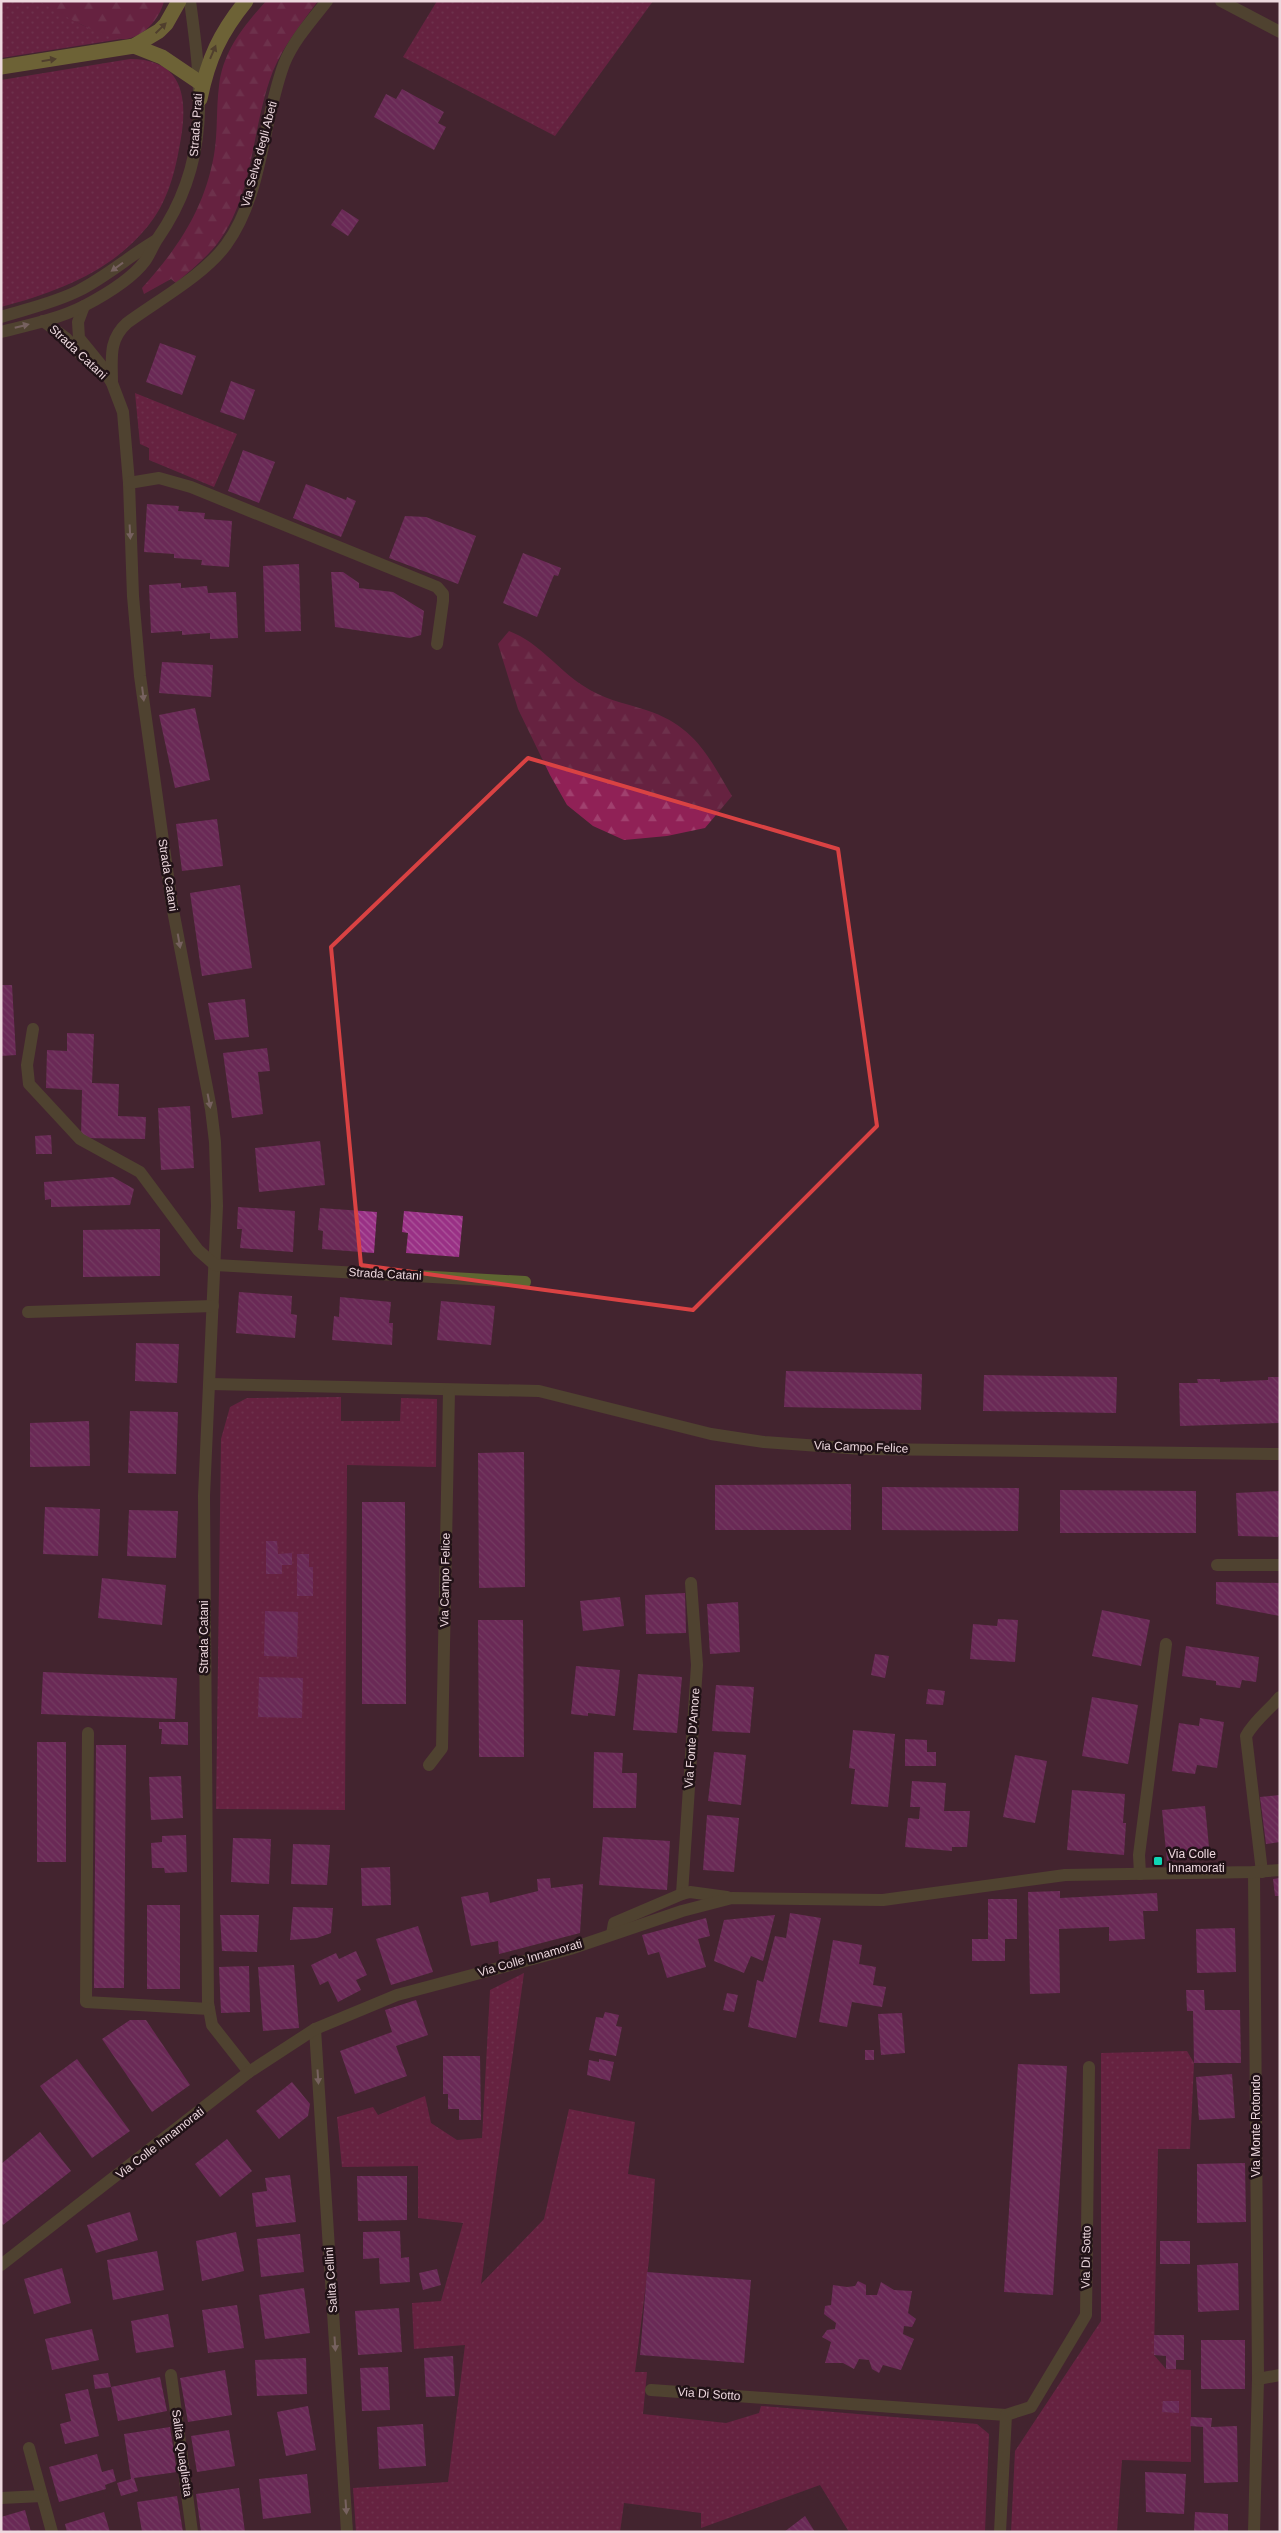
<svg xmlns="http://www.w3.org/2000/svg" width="1281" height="2533" font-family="Arial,sans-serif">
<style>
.grass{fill:url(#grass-dots)}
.forest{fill:url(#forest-firs)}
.building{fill:url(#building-back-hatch)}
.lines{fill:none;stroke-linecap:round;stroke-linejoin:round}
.minor{stroke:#5e6631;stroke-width:12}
.highway{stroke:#a0ae3f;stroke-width:15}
.oneway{fill:#60602b}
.oneway2{fill:#b4aa99}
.marked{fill:none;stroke:#d94243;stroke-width:4;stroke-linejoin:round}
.poi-dot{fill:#0fd5b4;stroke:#211217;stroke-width:2}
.labels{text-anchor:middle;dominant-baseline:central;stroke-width:5;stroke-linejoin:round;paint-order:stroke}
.street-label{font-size:12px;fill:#edd8de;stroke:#211217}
.poi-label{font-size:12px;fill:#edd8de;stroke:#211217;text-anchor:start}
</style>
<defs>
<pattern id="grass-dots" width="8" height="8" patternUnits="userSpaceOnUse" patternTransform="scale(1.25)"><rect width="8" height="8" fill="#902156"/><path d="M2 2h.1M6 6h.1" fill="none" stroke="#a0406e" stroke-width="1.8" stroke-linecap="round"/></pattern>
<pattern id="forest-firs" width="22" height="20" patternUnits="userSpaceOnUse" patternTransform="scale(1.25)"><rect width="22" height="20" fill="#902156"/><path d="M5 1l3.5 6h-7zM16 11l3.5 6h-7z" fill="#a0406e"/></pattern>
<pattern id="building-back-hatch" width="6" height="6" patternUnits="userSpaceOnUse" patternTransform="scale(1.25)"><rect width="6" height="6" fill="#993085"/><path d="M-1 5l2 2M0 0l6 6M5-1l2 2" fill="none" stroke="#ac579b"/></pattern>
</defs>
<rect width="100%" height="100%" fill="#432430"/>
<!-- grass -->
<g class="grass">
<path d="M1,1H40L82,25L121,39L1,58Z"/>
<path d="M437,1H653L555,136L403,57Z"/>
<path d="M130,59C188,59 188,105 179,149C174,177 166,204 148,226C111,272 57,292 1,307V80Z"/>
<path d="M135,393L237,434L214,487L149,460V448L140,444Z"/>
<path d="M341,1397V1421H400L401,1398L437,1399L436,1467L347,1465L345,1810L216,1809L221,1439L230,1407L247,1398Z"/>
<path d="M524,1973L481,2284L544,2219L569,2109L635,2122L628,2174L655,2179L649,2260L635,2372H647L643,2414L726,2423L759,2413L761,2406L977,2424L989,2434L985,2532H849L820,2485L701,2528V2513L624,2503L620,2532H356L353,2488L448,2482L465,2345L414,2349L412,2303L441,2301L463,2223L418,2218V2166L342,2167L337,2117L373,2107L378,2115L425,2096L431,2123L457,2140L482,2138L490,1990Z"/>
<path d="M1187,2051L1194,2063L1190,2149H1158L1154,2355L1166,2369L1191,2370V2462L1122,2460L1117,2532H1011L1015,2451L1101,2321V2053Z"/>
</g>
<!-- forest -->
<g class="forest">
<path d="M40,1H164C160,19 141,41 120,39C101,37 56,12 40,1Z"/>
<path d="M266,1H318C301,24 284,45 273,71C251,127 255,194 217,244C206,258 190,271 176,283L171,279L144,294L142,288C178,248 204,210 214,155C218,132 216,109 219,86C223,51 243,27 266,1Z"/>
<path d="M509,631C540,643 556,668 582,685C602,699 624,703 646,710C695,726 708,756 732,796L705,828L667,836L624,840L593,826L567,805L550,775L518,709L498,644Z"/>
</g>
<!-- building -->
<g class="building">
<path d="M402,89L444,112L438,123L446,127L434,150L374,117L386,94L396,99Z"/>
<path d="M342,209L359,220L348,236L331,225Z"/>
<path d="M160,343L196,356L182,395L146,382Z"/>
<path d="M231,381L255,390L244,420L220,412Z"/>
<path d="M243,450L275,462L259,503L228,491Z"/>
<path d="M306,484L346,500L347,497L356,501L341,537L293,518Z"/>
<path d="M147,504L179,506L178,511L205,513L204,519L232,521L229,567L201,565L202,560L174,558V554L144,552Z"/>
<path d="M405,516L426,517L476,536L458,584L389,558Z"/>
<path d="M523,553L561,568L558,576L554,575L537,617L503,603Z"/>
<path d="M299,564L301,631L265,632L263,566Z"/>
<path d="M331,572H343L359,583V588L393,592L424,611L421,635L410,638L335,627Z"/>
<path d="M181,583V588L207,586L208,593L236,592L238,638L210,639V633L182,635V631L151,633L149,585Z"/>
<path d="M162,662L213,665L211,697L159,693Z"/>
<path d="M195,708L210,780L175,788L159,715Z"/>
<path d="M217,819L223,866L182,871L176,824Z"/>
<path d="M240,885L252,968L202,976L190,893Z"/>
<path d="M1,985H12L16,1055L1,1056Z"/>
<path d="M245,999L249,1037L215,1040L208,1003Z"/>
<path d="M67,1033L94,1034L92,1083L119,1084L118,1116L146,1117L145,1139L81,1138L82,1090L46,1088L47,1050L67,1051Z"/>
<path d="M267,1048L270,1071L258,1072L263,1114L232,1118L223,1053Z"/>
<path d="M190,1106L194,1168L161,1170L158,1108Z"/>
<path d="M51,1135L52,1154H36L35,1136Z"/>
<path d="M320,1141L325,1185L259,1192L255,1148Z"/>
<path d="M113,1177L134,1189L130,1205L51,1207V1199L45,1200L44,1182Z"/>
<path d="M238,1207L295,1211L293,1252L240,1248L242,1229H237Z"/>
<path d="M320,1208L377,1212L374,1253L322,1249L323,1231L318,1230Z"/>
<path d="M404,1211L463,1216L459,1257L406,1253L408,1233L402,1232Z"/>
<path d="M160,1229V1276L83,1277V1230Z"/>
<path d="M239,1292L292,1296L291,1314L297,1315L295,1338L236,1333Z"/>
<path d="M340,1297L391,1302L389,1323H393L392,1345L332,1340L334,1316L339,1317Z"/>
<path d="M441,1301L495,1306L491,1345L437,1340Z"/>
<path d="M136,1343L179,1344L177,1383L135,1381Z"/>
<path d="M786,1371L922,1374L921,1410L784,1407Z"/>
<path d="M984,1375L1117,1377L1116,1413L983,1411Z"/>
<path d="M1268,1377H1280V1423L1180,1426L1179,1383H1198L1197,1379H1220V1382L1268,1380Z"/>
<path d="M130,1411L178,1412L176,1474L128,1473Z"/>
<path d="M89,1421L90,1466L30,1467V1423Z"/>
<path d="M524,1452L525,1587L479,1588L478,1453Z"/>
<path d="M851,1484V1530H715V1485Z"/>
<path d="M882,1487L1019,1488L1018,1531L882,1530Z"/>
<path d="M1060,1490L1196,1491V1533H1060Z"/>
<path d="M1280,1491V1534L1278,1537L1238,1536L1236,1493Z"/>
<path d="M362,1502H405L406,1704H362Z"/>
<path d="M45,1507L100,1509L98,1556L43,1554Z"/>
<path d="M129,1510L178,1511L176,1558L127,1556Z"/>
<path d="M266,1541H277L278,1554L292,1553V1565H282V1574H266Z"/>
<path d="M297,1554H309V1567H313V1596H297Z"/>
<path d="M102,1578L166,1585L162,1625L98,1618Z"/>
<path d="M1216,1582L1280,1583V1616L1216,1604Z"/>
<path d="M685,1593L686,1633L646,1634L645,1595Z"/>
<path d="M620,1597L624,1626L583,1631L580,1601Z"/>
<path d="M738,1602L740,1652L710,1654L707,1604Z"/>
<path d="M1102,1610L1150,1620L1141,1666L1092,1656Z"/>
<path d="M265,1611L298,1612L297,1657L264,1656Z"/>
<path d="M998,1619L1018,1620L1015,1662L970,1659L973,1624L997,1626Z"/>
<path d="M478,1620H523L524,1757H479Z"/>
<path d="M1186,1646L1259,1657L1256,1682L1242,1680L1240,1688L1216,1685V1681L1182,1676Z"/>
<path d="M875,1654L889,1656L885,1678L871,1675Z"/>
<path d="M576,1666L620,1670L615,1716L588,1713V1716L571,1714Z"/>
<path d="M43,1672L177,1678L175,1719L41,1714Z"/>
<path d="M638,1674L682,1677L677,1733L633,1730Z"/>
<path d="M259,1677L303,1678L302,1718L258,1717Z"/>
<path d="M716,1685L754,1687L750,1733L712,1731Z"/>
<path d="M928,1689L945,1691L943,1705L926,1704Z"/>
<path d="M1092,1697L1138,1705L1128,1764L1082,1756Z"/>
<path d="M1200,1718L1224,1722L1217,1768L1197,1765L1195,1774L1172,1771L1179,1723L1199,1726Z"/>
<path d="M159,1722H188V1745L161,1744L162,1729H159Z"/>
<path d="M853,1730L895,1734L888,1807L851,1804L855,1769L849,1768Z"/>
<path d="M905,1739L927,1740V1752H936V1766H905Z"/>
<rect x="37" y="1742" width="29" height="120"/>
<path d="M96,1745H126L124,1988H94Z"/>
<path d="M594,1752L623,1753L622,1773H637L636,1808H593Z"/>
<path d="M714,1752L746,1755L741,1805L708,1801Z"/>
<path d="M1015,1755L1047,1761L1035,1823L1003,1817Z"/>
<path d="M181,1776L183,1818L151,1820L149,1777Z"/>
<path d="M912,1781L946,1783L944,1811H970L967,1847H952V1851L905,1847L908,1818L919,1819L920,1807H910Z"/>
<path d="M1072,1790L1125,1794L1123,1823H1126L1124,1855L1067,1850Z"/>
<path d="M1280,1795V1842L1266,1844L1260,1797Z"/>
<path d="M1205,1806L1210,1857L1167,1861L1162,1810Z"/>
<path d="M707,1815L739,1818L734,1872L703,1870Z"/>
<path d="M186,1835L187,1872L165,1873L164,1868H152L151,1843L162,1842V1836Z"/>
<path d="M603,1837L670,1841L667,1890L599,1885Z"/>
<path d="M233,1838L271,1839L269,1884L231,1882Z"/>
<path d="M293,1844L330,1845L327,1885L291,1884Z"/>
<path d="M390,1867L391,1905L362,1906L361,1868Z"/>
<path d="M550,1878L551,1888L583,1884L580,1933L499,1954L498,1941L471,1946L461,1897L488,1892L490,1903L538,1891L537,1879Z"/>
<path d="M1280,1878V1896H1275L1273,1879Z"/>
<path d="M1060,1891V1898L1157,1893L1158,1911H1143L1145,1939L1109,1941V1927L1059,1929L1060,1993L1030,1994L1028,1892Z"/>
<path d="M988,1899H1017V1939H1005V1961H972V1939H988Z"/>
<rect x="147" y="1905" width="33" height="84"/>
<path d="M293,1907L333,1908L331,1933L317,1938L290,1940Z"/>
<path d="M790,1913L821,1918L796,2038L748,2027L757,1980L763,1982L775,1936L786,1938Z"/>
<path d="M220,1915H259L257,1952L222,1951Z"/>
<path d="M775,1915L763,1961L751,1956L744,1973L714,1961L724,1920Z"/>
<path d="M706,1918L710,1936L698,1939L706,1967L667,1978L659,1952L648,1955L642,1935Z"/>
<path d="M418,1926L433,1972L391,1985L376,1939Z"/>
<path d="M1235,1928L1236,1972L1197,1973L1196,1929Z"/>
<path d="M833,1940L862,1945L859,1964L876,1967L873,1985L886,1987L882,2007L852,2002L847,2027L819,2022Z"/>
<path d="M356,1951L367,1975L356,1980L361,1990L338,2002L328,1981L320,1985L311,1965L336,1953L339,1959Z"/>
<path d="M294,1965L299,2028L263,2031L258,1967Z"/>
<path d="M249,1966L250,2012L221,2013L219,1967Z"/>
<path d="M1186,1990H1204L1205,2010H1240L1241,2063H1194L1193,2011H1187Z"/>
<path d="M727,1993L738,1995L734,2012L723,2010Z"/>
<path d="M416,2000L428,2035L396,2046L407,2076L355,2094L340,2051L392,2032L385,2010Z"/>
<path d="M605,2012L619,2015L616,2026L622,2027L616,2056L589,2050L596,2017L603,2018Z"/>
<path d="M902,2013L905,2053L881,2055L878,2014Z"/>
<path d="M130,2020H146L190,2085L152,2112L102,2039Z"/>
<rect x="865" y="2050" width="9" height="10"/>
<path d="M443,2056H480L481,2120H459V2109H448V2094H443Z"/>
<path d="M77,2059L130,2131L92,2158L40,2086Z"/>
<path d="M599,2059L614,2062L610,2081L587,2075L589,2060L599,2062Z"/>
<path d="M1018,2064L1067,2066L1053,2295L1004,2292Z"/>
<path d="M1232,2074L1235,2118L1199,2120L1196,2077Z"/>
<path d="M292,2082L310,2104L308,2116L279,2139L256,2111Z"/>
<path d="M40,2132L71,2171L3,2225L1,2222V2164Z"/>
<path d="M227,2139L252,2171L220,2197L195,2164Z"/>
<path d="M1245,2163L1246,2222L1197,2223V2164Z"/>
<path d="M290,2175L296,2222L256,2227L252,2193L267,2191L265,2178Z"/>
<path d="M357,2176H407V2220L358,2221Z"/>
<path d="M130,2212L138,2240L96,2253L87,2225Z"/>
<path d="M400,2231L401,2258L409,2257L410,2282L380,2284L379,2258L363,2259V2232Z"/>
<path d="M236,2232L244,2271L202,2281L196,2241Z"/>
<path d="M300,2234L304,2272L261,2277L257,2239Z"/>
<rect x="1160" y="2241" width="30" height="23"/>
<path d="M157,2251L164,2290L113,2300L107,2260Z"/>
<path d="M1238,2263L1239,2310L1198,2312L1197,2265Z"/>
<path d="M62,2268L71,2303L34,2314L24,2279Z"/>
<path d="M437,2269L441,2285L423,2290L419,2273Z"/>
<path d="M647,2272L751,2280L744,2363L640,2355Z"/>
<path d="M858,2281L866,2285V2295H877L881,2282L894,2290L912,2291L908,2313L916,2319L912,2327L904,2326L903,2334L914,2339L901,2370L883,2365L879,2373L872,2369L869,2360L859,2359L854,2369L843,2363H825L831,2342L822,2337L827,2330L835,2329L836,2323L824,2314L825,2306L831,2305L833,2285L847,2287L855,2286Z"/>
<path d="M304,2288L310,2333L265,2339L259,2295Z"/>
<path d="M237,2305L244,2348L208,2353L202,2310Z"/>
<path d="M399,2308L402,2352L358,2355L355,2311Z"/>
<path d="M168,2314L174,2347L136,2353L131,2321Z"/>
<path d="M92,2329L99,2360L52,2370L45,2339Z"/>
<path d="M1154,2335H1184V2360H1176V2369H1166V2356L1154,2355Z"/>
<rect x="1201" y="2340" width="44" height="49"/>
<path d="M453,2356L455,2396L426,2397L424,2358Z"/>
<path d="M306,2358L307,2394L257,2396L255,2360Z"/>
<path d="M388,2367L390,2410L362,2411L360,2368Z"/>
<path d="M225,2370L232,2415L188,2422L180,2378Z"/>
<path d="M108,2373L111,2387L95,2389L93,2375Z"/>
<path d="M160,2377L167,2411L118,2421L111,2387Z"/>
<path d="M88,2389L99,2436L65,2444L60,2424L71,2421L65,2394Z"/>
<path d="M1163,2401H1179V2413L1162,2412Z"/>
<path d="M308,2406L316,2450L286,2456L277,2412Z"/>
<path d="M1191,2417L1212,2418L1211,2427L1237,2426L1238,2482L1204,2483L1203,2427L1190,2426Z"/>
<path d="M423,2424L426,2466L379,2469L377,2427Z"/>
<path d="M170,2427L177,2472L134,2478L138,2491L121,2496L117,2483L131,2479L124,2434Z"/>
<path d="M229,2430L235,2466L197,2472L191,2436Z"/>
<path d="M97,2454L102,2472L113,2469L116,2481L105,2485L106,2489L59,2502L49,2467Z"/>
<path d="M1145,2472L1186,2474L1184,2514L1146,2512Z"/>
<path d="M307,2474L311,2513L263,2519L259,2479Z"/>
<path d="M239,2488L245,2532H201L196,2494Z"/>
<path d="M177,2496L183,2532H142L137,2502Z"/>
<path d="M25,2510L31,2532H1V2517Z"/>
<path d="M104,2512L110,2532H67L65,2524Z"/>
<path d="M1195,2512L1228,2514V2532H1194Z"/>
<path d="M805,2516L815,2532H784Z"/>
</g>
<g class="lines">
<!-- minor -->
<g class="minor">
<path d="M1221,1L1280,32"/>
<path d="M84,306L78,322L79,338L101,365L112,383L123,412L129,483L133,596L140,676L172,905L211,1109L215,1142L217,1206L204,1496L208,2003L212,2025L249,2072"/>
<path d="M1,317C26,309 54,303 78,291C106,277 128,257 155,241"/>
<path d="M43,321L66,338L84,358"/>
<path d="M1,332C29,325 58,319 84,306C105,295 131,280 145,261C150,254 153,245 158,238C211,162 202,88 190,1"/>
<path d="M112,383C112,359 108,340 127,323C158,300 203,276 226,245C263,194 262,123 284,64C293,41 312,20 327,1"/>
<path d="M129,483L159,478L191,487L437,587L443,594V601L437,644"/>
<path d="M33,1029L27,1065L29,1084L80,1139L140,1172L198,1250L215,1265L525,1282"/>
<path d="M28,1312L213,1306"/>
<path d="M210,1384L539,1391L711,1434L764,1442L862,1449L1280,1454"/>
<path d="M1217,1565H1280"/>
<path d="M88,1733L86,2002L209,2009"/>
<path d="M429,1765L442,1748L449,1391"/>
<path d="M1254,1872L1258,2379L1254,2532"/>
<path d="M1262,1872L1246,1736C1254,1721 1269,1710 1280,1697"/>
<path d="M1140,1874L1139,1855L1166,1644"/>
<path d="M682,1894L697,1665L691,1583"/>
<path d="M612,1934L614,1923L682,1894L690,1892L727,1897"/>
<path d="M315,2029L347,2532"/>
<path d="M1,2265L249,2072L315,2029L397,1995L570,1949L682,1911L732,1898L883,1900L1065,1875L1254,1872L1280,1870"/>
<path d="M171,2375L192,2532"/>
<path d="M1258,2379L1280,2375"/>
<path d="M651,2390L1006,2415"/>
<path d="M29,2448L52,2532"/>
<path d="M1,2498L42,2496"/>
<path d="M1000,2532L1006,2415L1031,2407L1086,2315L1089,2067"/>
</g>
<!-- highway -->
<g class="highway">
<path d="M134,46L162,57L199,82"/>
<path d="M1,67L134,46L159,31L166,24L179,1"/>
<path d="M200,99C208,59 220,33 246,1"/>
</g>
</g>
<!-- one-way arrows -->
<defs><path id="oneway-solid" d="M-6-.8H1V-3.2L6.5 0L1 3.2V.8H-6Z" transform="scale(1.25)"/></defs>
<g class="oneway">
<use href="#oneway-solid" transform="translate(161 28) rotate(-44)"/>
<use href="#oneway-solid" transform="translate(213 52) rotate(-67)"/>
<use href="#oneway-solid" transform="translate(49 60) rotate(-9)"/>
</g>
<g class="oneway2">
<use href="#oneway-solid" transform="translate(117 267) rotate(144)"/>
<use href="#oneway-solid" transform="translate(22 326) rotate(-14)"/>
<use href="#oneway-solid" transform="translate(130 532) rotate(87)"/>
<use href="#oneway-solid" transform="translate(143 694) rotate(83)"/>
<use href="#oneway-solid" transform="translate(179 941) rotate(80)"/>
<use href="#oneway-solid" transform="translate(209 1101) rotate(79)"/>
<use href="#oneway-solid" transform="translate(318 2077) rotate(86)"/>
<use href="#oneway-solid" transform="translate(335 2344) rotate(86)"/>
<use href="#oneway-solid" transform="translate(346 2507) rotate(86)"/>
</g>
<!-- marked area -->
<path d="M0 0H1281V2533H0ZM528,758L838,849L877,1126L693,1310L361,1265L331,947Z" fill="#432430" fill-opacity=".55" fill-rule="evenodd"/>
<path class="marked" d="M528,758L838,849L877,1126L693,1310L361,1265L331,947Z"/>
<!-- markers -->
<rect class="poi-dot" x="1153" y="1856" width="10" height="10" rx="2.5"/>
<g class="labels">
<!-- street labels -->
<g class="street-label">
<text transform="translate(196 125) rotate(-86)">Strada Prati</text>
<text transform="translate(259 154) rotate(-75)">Via Selva degli Abeti</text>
<text transform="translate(78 352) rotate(43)">Strada Catani</text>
<text transform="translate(168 875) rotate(81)">Strada Catani</text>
<text transform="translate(385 1274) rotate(3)">Strada Catani</text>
<text transform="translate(861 1447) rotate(2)">Via Campo Felice</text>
<text transform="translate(445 1580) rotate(-89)">Via Campo Felice</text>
<text transform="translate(204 1637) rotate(-90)">Strada Catani</text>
<text transform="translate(692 1738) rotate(-86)">Via Fonte D'Amore</text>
<text transform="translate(530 1958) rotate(-16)">Via Colle Innamorati</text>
<text transform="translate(1256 2126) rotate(-90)">Via Monte Rotondo</text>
<text transform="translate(160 2143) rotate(-38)">Via Colle Innamorati</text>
<text transform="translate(1086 2257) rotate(-89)">Via Di Sotto</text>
<text transform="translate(331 2280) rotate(-94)">Salita Cellini</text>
<text transform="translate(709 2394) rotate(4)">Via Di Sotto</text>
<text transform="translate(182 2453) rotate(82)">Salita Quaglietta</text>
</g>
<!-- poi labels -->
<g class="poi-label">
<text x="1168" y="1854">Via Colle<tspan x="1168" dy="14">Innamorati</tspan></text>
</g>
</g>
<!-- border -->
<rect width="1281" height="2533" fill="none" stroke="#edd8de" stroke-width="5"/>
</svg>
